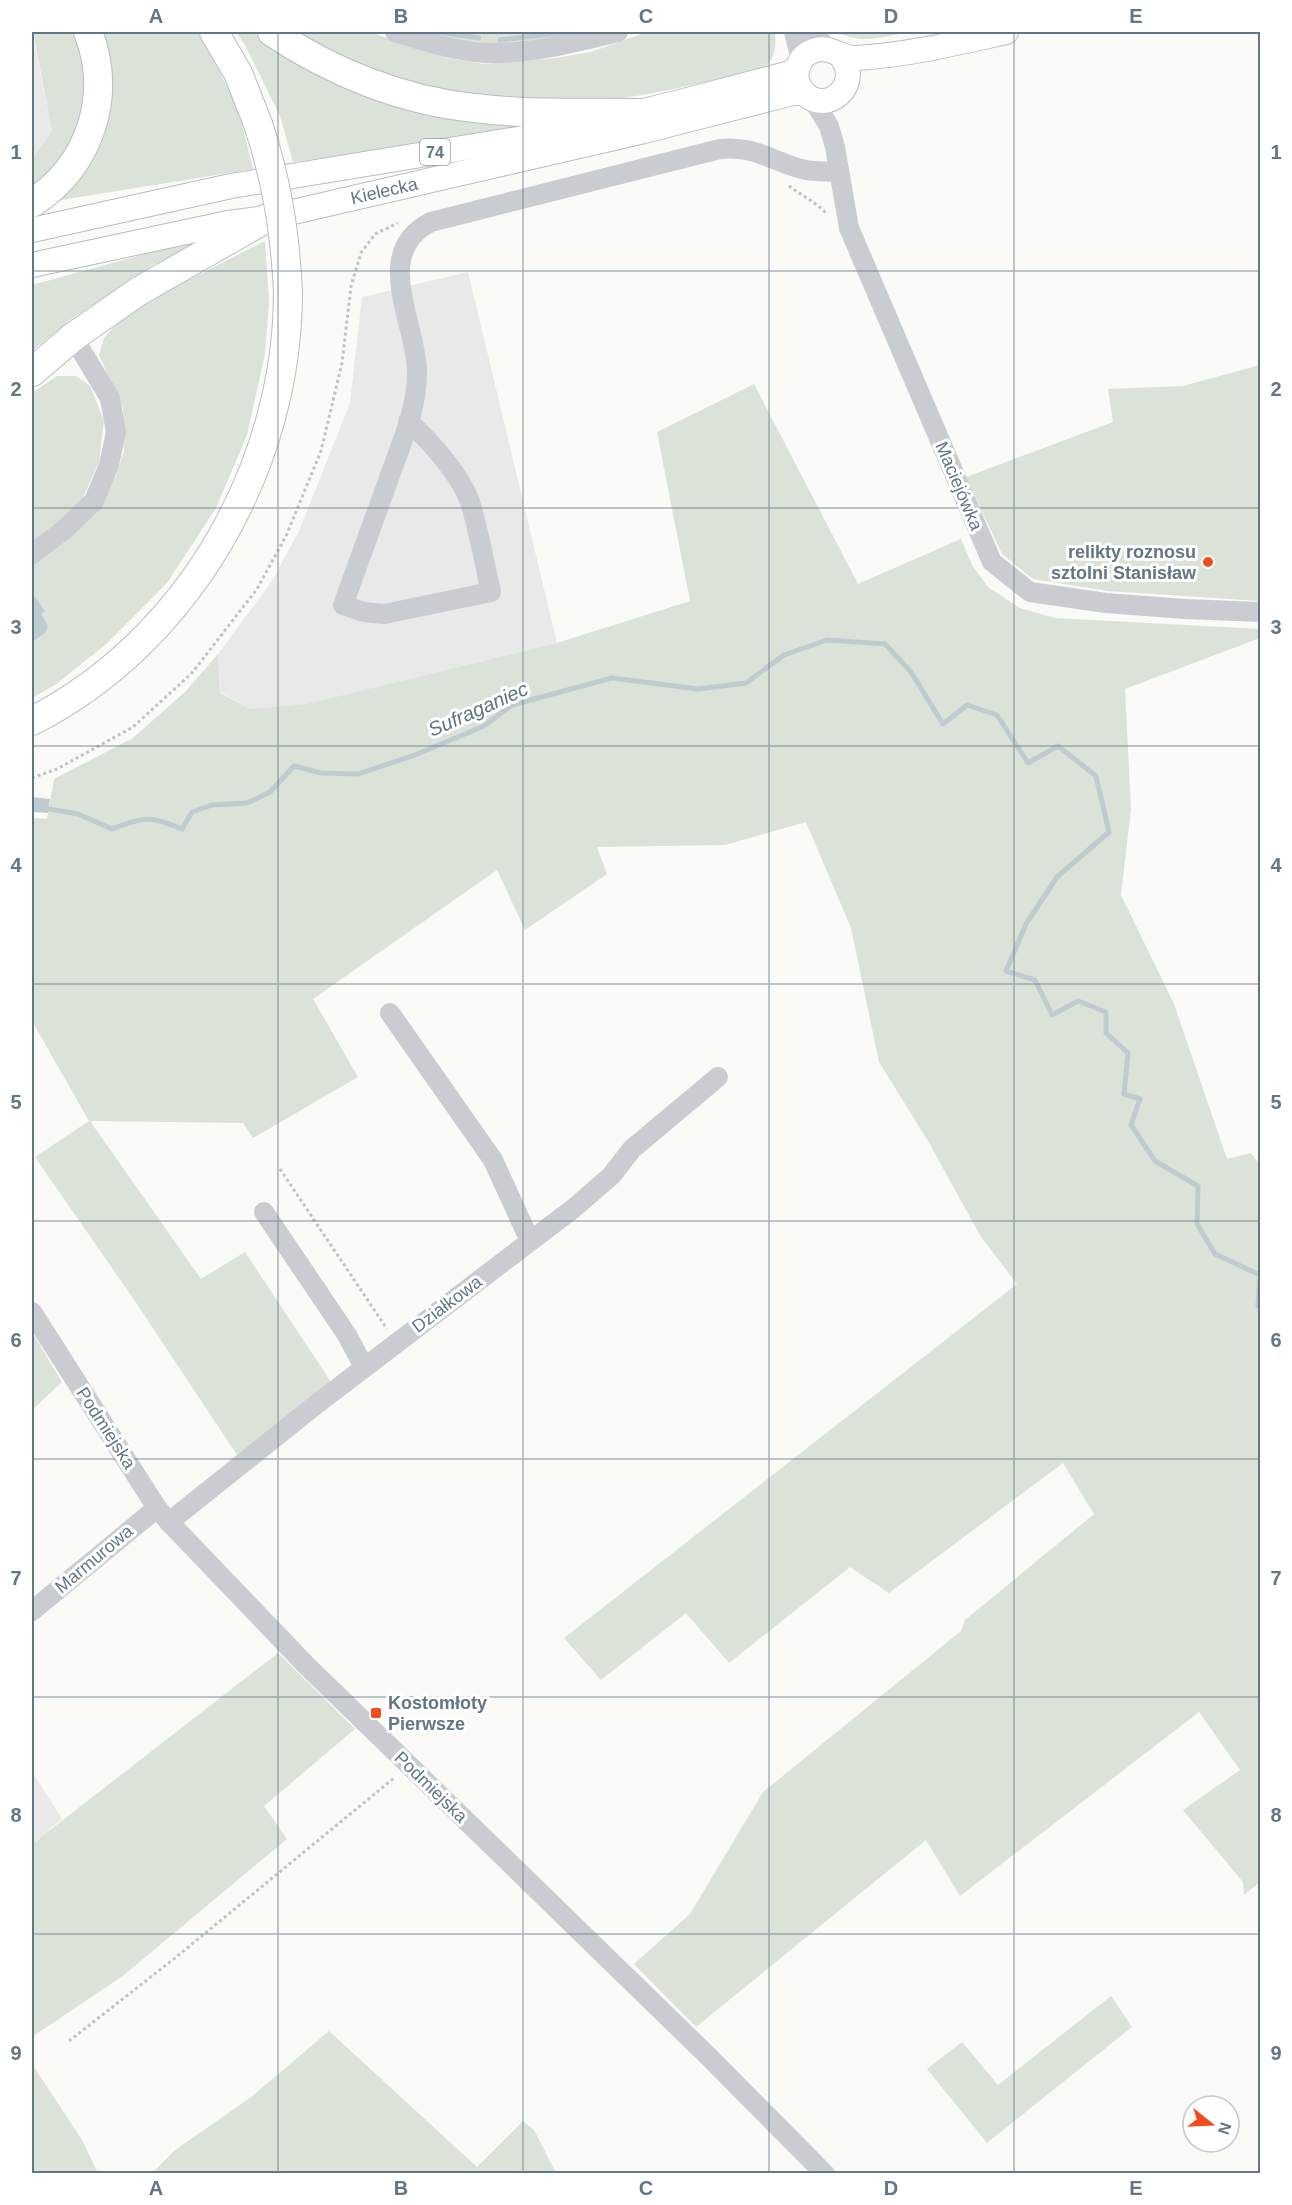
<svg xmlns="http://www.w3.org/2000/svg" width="1292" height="2205" font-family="Arial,sans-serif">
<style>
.built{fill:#e8e9e8}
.green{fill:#dbe2d8}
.water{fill:#becbcf}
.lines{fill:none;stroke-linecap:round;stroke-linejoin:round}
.stream{stroke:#becbcf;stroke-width:5}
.major-casing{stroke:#b7bdc1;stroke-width:26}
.highway-casing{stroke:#b9bdc1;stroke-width:30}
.path{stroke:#c0c3c5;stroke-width:3;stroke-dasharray:3 3;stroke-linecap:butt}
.minor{stroke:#c9cdd1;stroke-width:20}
.major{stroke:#fff;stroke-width:24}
.highway{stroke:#fff;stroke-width:28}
.highway-bridge-casing{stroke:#b9bdc1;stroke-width:30;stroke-linecap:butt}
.highway-bridge{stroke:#fff;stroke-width:28}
.grid{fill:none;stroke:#627685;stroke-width:1.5;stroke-opacity:0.55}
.poi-dot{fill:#f24c1f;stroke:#fff;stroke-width:2}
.labels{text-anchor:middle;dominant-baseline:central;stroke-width:6;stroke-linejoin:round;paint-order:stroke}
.shield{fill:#fff;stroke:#919faa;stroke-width:1.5}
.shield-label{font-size:16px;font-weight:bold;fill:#627685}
.street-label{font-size:18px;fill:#627685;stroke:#fff}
.poi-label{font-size:18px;font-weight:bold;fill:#627685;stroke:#fff;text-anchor:end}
.water-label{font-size:20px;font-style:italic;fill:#5d767e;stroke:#fff}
.neatline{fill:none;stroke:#627685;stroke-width:2}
.grid-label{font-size:20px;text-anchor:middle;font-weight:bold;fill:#627685}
</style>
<rect width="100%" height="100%" fill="#fafaf7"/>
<!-- built -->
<g class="built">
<path d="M32,32L52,131L32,159Z"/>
<path d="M468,272L557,643L306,704L251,709L220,692L218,654L272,581L299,531L350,403L362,297Z"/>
<path d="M32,1772L62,1819L32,1844Z"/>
</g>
<!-- green -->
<g class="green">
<path d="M33,32H75L83,48L86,96L77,130L63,160L32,190V159L52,131Z"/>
<path d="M104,32H197L205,43L238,108L253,169L49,202L107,117L112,76L106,38Z"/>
<path d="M236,32H256L281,48L571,123L293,162L280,116L245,45Z"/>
<path d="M299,32H369L448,58L483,64L556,58L591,52L647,32H775C776,47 776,58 763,69C706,81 645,98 588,102C495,107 377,84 299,32Z"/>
<path d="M416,32H577C545,41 508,47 476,43C456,42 436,35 416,32Z"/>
<path d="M836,32H910C881,37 864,45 836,32Z"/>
<path d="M229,231L153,265L70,320L32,351V285Z"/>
<path d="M265,241L269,302L265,354L247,435L216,508L167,583L105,645L55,685L32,698V563L98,508L116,476L124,451L123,408L99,355L104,338L118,322L167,291Z"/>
<path d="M1260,365V601L1108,591L1033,579L1002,554L966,477L1113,422L1108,389L1183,386Z"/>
<path d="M57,376H76L90,386L104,421L99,462L83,498L58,524L32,545V393Z"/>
<path d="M754,384L858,584L961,539L972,565L988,587L1020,608L1055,618L1260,629V638L1125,689L1131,809L1121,895L1174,1004L1227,1159L1251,1153L1260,1166V1882L1244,1895L1243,1882L1183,1810L1240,1770L1199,1712L960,1896L926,1840L696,2027L634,1964L690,1914L763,1792L961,1631L965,1620L1094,1514L1063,1463L889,1593L850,1567L729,1663L686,1613L601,1680L564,1638L1017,1284L981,1237L928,1141L879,1062L851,928L806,822L725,845L597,847L607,874L525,930L497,870L313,999L358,1077L253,1138L243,1123L90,1121L201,1279L245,1252L331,1382L237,1455L137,1304L35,1157L89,1121L32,1021V818L47,819L54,779L133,738L186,691L218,654L220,693L251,709L306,704L557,643L690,601L657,432Z"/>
<path d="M32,1332L62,1382L32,1410Z"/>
<path d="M278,1653L355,1729L264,1806L287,1839L124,1975L32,2037V1844Z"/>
<path d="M1111,1996L1132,2027L987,2143L927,2069L962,2042L998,2085Z"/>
<path d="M329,2031L477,2167L523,2121L534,2130L556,2173H152L175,2150L250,2098Z"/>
<path d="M32,2064L82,2140L98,2173H32Z"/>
</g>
<!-- water -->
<g class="water">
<path d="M32,597L33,599L35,597L45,611L41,614L48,626L45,633L32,642Z"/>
<path d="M32,797L50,799L48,813L32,812Z"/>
</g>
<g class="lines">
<!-- stream -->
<g class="stream">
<path d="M439,32L479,38"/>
<path d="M500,40L569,32"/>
<path d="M32,806L78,814L112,829C145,817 149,815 182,829L192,812L212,805L247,803L270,792L294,766L321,773L358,774L415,755L484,726L512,705L612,678L698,689L746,683L784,655L827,640L885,644L911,672L943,724L967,705L997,715L1028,763L1058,746L1096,776L1109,832L1057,877L1026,924L1006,971L1035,980L1052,1015L1078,1001L1106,1012V1033L1128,1053L1124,1094L1140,1099L1131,1125L1155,1161L1198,1186L1197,1224L1215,1254L1260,1275L1258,1306L1260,1307"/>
</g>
<defs>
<g id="major">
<path d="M840,55C864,82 828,117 804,93C791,80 796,57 813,51C829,44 841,59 857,58C908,55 957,43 1006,32"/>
<path d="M32,230L231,186L554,133L680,102L790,73L797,68"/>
<path id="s1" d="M32,265L228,223L267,218L644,131L769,99L793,93H804"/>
</g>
<g id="highway">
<path d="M214,32L238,73L258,124"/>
<path d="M272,32C331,72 403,101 475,108C529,115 584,112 639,113"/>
<path d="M32,203C90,166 113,96 88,32"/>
<path d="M32,372L73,337L139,291L267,218"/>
<path d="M32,721C189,641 288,466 288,292"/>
</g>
</defs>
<!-- major casing -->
<use href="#major" class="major-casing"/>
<!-- highway casing -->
<use href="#highway" class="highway-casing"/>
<!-- path -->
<g class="path">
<path d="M789,186C801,195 817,203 827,214"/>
<path d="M32,778L57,769L133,727L192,673L257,589L286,536L321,451L342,363L351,286L361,253L375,234L398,223"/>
<path d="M280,1169L387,1329"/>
<path d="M69,2041L175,1958L394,1778"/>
</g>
<!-- minor -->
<g class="minor">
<path d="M395,32C423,41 455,51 485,53C531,54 574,43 618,32"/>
<path d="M794,32L801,59"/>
<path d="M813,32L828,49"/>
<path d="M812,99L829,126L835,147L849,228L992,562L1030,592L1106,603L1185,609L1260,612"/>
<path d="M408,421C430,441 460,474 470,502C479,531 484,562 491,592L384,614L364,612L343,605C358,564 373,522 388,481C400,446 418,408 417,371C416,322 371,252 431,222L720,149C757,145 773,163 806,170C816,172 828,171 839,172"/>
<path d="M32,554L64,530L94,501L109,465L116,432L110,398L73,337"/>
<path d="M390,1013L493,1160L530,1241"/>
<path d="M264,1212L347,1335L364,1367"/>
<path d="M32,1312L157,1508L169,1522L306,1665L708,2056L825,2174"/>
<path d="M169,1522L318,1403L574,1208L611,1176L632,1149L718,1077"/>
<path d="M32,1611L157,1508"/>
</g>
<!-- major -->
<use href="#major" class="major"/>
<!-- highway -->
<use href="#highway" class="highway"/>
<defs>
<path id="highway-bridge" d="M258,124C277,181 285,232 288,292"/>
</defs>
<!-- highway-bridge casing -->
<use href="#highway-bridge" class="highway-bridge-casing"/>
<!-- highway-bridge -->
<use href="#highway-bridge" class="highway-bridge"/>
</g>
<!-- grid -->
<path class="grid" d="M278,32V2174M523,32V2174M769,32V2174M1014,32V2174M32,271H1260M32,508H1260M32,746H1260M32,984H1260M32,1221H1260M32,1459H1260M32,1697H1260M32,1934H1260"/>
<!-- markers -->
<g class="poi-dot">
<circle cx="1208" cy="562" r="6"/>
<rect x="370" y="1707" width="12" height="12" rx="3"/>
</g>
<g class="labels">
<!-- shield labels -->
<rect class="shield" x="420" y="139" width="30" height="26" rx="4.5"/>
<g class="shield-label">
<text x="435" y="152">74</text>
</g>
<!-- street labels -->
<g class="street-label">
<text stroke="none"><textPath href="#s1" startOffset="360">Kielecka</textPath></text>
<text transform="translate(959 486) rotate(67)">Maciejówka</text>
<text transform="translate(447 1304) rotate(-37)">Działkowa</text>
<text transform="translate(106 1428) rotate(57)">Podmiejska</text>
<text transform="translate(94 1559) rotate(-40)">Marmurowa</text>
<text transform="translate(431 1787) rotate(44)">Podmiejska</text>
</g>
<!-- poi labels -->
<g class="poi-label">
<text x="1196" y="552">relikty roznosu<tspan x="1196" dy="21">sztolni Stanisław</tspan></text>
<text x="388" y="1703" text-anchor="start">Kostomłoty<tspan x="388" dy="21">Pierwsze</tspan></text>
</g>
<!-- water labels -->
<g class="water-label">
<text transform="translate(478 709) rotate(-24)">Sufraganiec</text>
</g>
</g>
<!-- border -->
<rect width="1292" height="2205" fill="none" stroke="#ffffff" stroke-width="66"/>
<!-- north arrow -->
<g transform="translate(1211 2124) rotate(108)"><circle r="28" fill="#ffffff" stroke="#c0c8ce" stroke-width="1.5"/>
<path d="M0-4.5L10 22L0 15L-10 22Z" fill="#f24c1f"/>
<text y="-9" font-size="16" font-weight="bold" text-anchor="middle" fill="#627685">N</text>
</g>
<rect x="33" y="33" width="1226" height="2139" class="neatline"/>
<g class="grid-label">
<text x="156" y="23">A</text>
<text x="401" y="23">B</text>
<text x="646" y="23">C</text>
<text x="891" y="23">D</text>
<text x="1136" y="23">E</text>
<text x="16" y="159">1</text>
<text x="1276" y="159">1</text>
<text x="16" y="396">2</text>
<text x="1276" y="396">2</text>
<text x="16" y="634">3</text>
<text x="1276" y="634">3</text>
<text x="16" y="872">4</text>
<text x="1276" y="872">4</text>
<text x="16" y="1109">5</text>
<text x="1276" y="1109">5</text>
<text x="16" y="1347">6</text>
<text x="1276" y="1347">6</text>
<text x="16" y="1585">7</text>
<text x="1276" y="1585">7</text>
<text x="16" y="1822">8</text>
<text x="1276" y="1822">8</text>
<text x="16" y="2060">9</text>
<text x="1276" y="2060">9</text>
<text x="156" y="2195">A</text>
<text x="401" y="2195">B</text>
<text x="646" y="2195">C</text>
<text x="891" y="2195">D</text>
<text x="1136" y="2195">E</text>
</g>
</svg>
